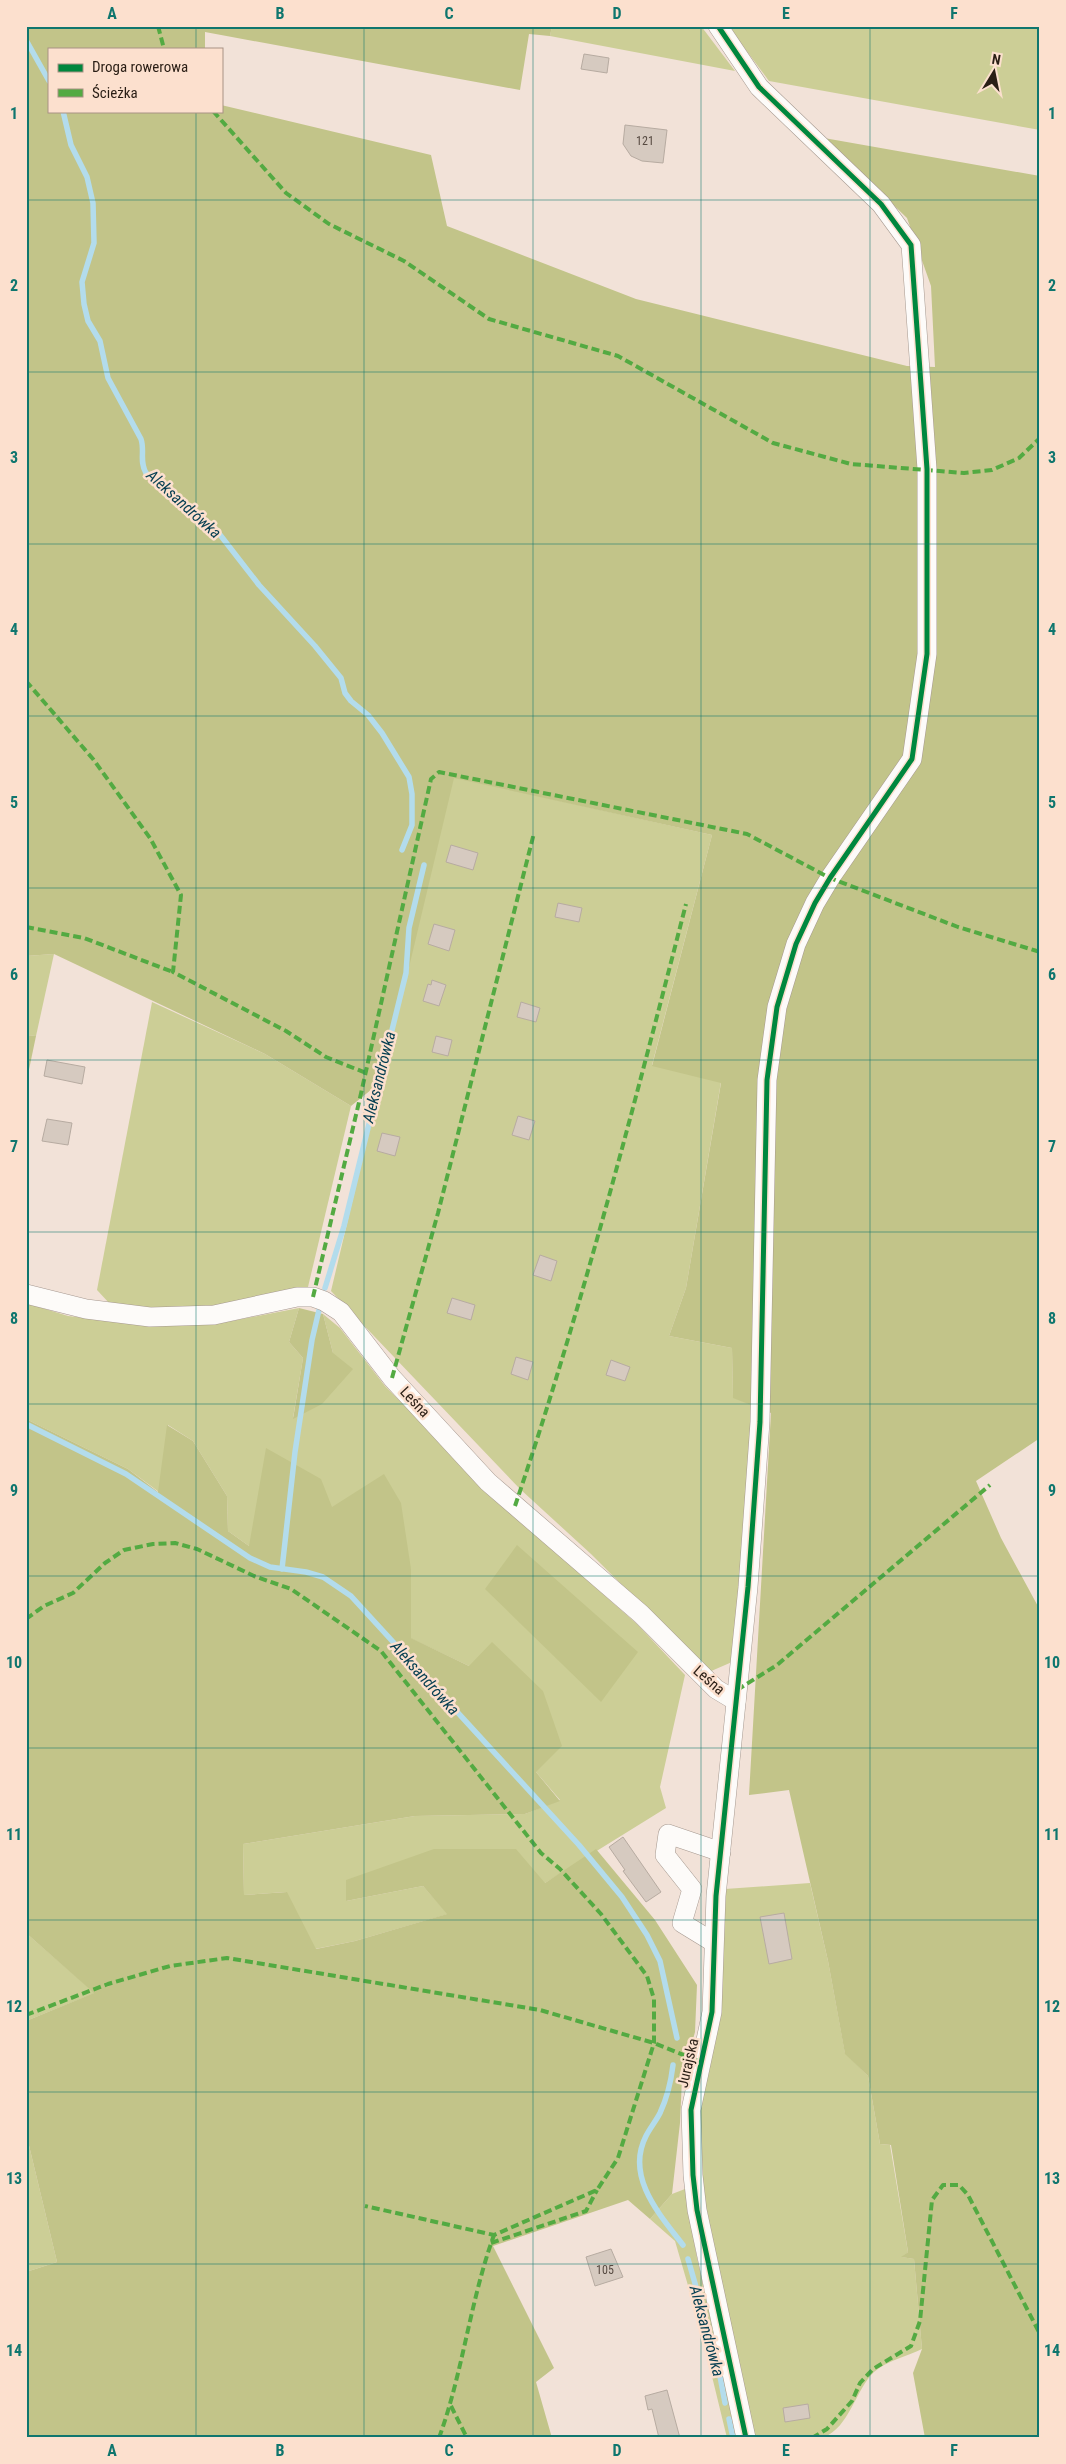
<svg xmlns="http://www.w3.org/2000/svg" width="1066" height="2464" font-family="'Roboto Condensed',sans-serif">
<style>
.green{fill:#ccce96}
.forest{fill:#c2c489}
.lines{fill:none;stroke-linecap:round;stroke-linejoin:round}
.stream{stroke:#b3dcec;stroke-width:5.5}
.building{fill:#d6cac0;stroke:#b7aba1}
.minor-casing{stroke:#a69990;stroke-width:20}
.minor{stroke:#fdfbf9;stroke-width:19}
.quiet{stroke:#53aa42;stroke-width:4;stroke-dasharray:8 4;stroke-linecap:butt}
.cycleway-casing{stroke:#fce0ce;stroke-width:8}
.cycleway{stroke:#00873e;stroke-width:5}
.grid{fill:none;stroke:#0f766e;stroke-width:1;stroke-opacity:0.55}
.labels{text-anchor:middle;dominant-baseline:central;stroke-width:5;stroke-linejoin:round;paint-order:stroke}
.number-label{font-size:12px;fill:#564a41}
.street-label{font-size:15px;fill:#2a1e15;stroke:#fce0ce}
.water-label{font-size:16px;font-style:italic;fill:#053e51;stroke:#fce0ce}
.neatline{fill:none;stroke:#0f766e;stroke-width:2}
.grid-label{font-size:16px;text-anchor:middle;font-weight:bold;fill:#0f766e}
</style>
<rect width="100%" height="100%" fill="#f2e2d8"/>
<!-- green -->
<g class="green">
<path d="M552,26H701L735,71L550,36Z"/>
<path d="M728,26H1040V130L769,81Z"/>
<path d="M453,777L712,835L652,1065L721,1082L686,1288L669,1336L732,1348L733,1397L754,1406L732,1662L709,1672L591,1554L520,1489L331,1291Z"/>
<path d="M54,954L36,1036L26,1035V956Z"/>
<path d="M152,1002L265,1054L351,1106L308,1287L216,1308L152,1309L110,1304L97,1290Z"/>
<path d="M26,1303L68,1316L134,1324H216L299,1308L289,1342L303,1358L293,1418L333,1353L323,1314L340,1328L385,1386L511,1513L637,1624L685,1675L660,1787L666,1808L545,1883L346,1881V1901L423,1886L448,1914L355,1941L315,1949L286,1892L244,1895L243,1844L415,1816L525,1814L560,1800L536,1772L469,1666L410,1638L411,1569L332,1507L249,1546L228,1531L227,1496L193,1441L168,1425L159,1492L128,1469L26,1419Z"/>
<path d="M810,1883L828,1961L845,2053L868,2076L880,2144L890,2145L908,2252L902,2257L914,2259L922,2349C908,2356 886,2361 874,2372C856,2389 849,2428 824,2437C812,2442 770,2438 755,2438L699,2174L697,2122L720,2010L725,1889Z"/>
<path d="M26,1933L95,1993L26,2021Z"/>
<path d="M26,2133L57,2262L26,2272Z"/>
<path d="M685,2189L697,2258L738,2438H727L699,2323L675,2241L650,2219L672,2194Z"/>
</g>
<!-- forest -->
<g class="forest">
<path d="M26,26H552L550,36L529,34L520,90L205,32V49H49V111H221V105L431,155L447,226L636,299L907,366L935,367L931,286L907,218L824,138L1040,176V1438L976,1481L1001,1538L1040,1610V2438H925L913,2373L922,2349L914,2259L901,2257L908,2252L891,2145L880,2144L868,2076L845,2054L828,1961L789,1790L749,1795L771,1413L733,1398L732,1348L669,1336L686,1288L721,1083L652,1066L712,835L454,778L382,1081L351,1106L265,1054L54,954L26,956Z"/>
<path d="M26,1035L36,1036L26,1084Z"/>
<path d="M299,1308L323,1314L333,1353L353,1369L322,1404L293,1419L303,1358L289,1342Z"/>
<path d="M26,1419L128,1469L158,1492L167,1425L193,1441L227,1496L228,1531L249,1546L266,1448L321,1479L332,1507L384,1474L401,1503L411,1569V1638L469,1666L492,1642L543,1691L562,1746L536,1772L560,1801L525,1814L415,1816L243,1844L244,1895L287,1892L316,1949L355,1941L447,1914L423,1886L346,1901V1880L434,1849H516L545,1883L596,1849L655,1920L697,1985L695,2032L682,2078L680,2123L672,2194L650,2219L628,2200L493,2246L554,2368L536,2382L552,2438H26V2272L57,2262L26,2133V2021L94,1993L26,1933Z"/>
<path d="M517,1545L638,1652L601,1702L485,1589Z"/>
</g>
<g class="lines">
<!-- stream -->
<g class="stream">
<path d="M26,40L49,81"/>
<path d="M63,111L71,145L87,177L93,203L94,243L82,282L84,304L88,321L100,341L108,378L141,439C145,451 139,461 146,473L214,527L259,585L315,646L341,678L345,693L351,701L368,715L382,733L409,777L412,794V825L402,850"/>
<path d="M325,1288L344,1226L406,973L409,928L424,865"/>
<path d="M26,1424L126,1474L250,1558L270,1567L306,1572L323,1577L351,1596L579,1845L622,1897L647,1935L660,1961L677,2038"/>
<path d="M282,1569L295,1452L312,1340L319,1310"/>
<path d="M673,2065C671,2082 667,2098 660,2113C656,2121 650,2128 646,2136C625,2177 660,2215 683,2245"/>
<path d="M688,2259L717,2360L725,2403"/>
<path d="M729,2419L733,2438"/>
</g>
</g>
<!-- building -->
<g class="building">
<path d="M584,54L609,58L607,73L581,69Z"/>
<path d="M625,125L667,130L663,163L642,161L631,156L623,144Z"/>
<path d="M451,845L478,853L473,870L446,862Z"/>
<path d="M558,903L582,908L579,922L555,917Z"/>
<path d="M434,924L455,930L449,951L428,944Z"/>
<path d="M432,980L446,985L439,1006L423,1001L428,984L431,985Z"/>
<path d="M521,1002L540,1008L536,1022L517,1017Z"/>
<path d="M436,1036L452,1040L448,1056L432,1052Z"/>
<path d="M47,1060L85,1067L82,1084L44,1076Z"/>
<path d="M518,1116L535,1121L529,1140L512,1135Z"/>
<path d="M47,1119L72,1123L68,1145L42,1141Z"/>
<path d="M382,1133L400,1137L395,1156L377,1151Z"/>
<path d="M540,1255L557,1261L551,1281L533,1275Z"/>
<path d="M452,1298L475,1305L471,1320L447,1313Z"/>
<path d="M516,1357L533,1362L528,1380L511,1374Z"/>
<path d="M611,1360L630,1367L625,1381L606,1375Z"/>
<path d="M623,1837L661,1892L646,1902L623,1871L625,1870L609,1847Z"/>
<path d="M784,1913L792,1959L769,1964L760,1917Z"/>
<path d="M611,2249L623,2277L595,2286L586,2257Z"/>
<path d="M667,2390L680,2438H659L652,2409L648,2410L645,2396Z"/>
<path d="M808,2404L810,2418L785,2422L783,2408Z"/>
</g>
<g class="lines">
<defs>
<g id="minor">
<path d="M718,26L759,87L881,204L911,245L927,469V654L912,759L830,878L815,903L796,944L777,1007L767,1080L760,1422L748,1587L716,1896L712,2012L691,2110L693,2175L697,2210L746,2438"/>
<path d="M26,1294L86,1309L150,1317L214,1315L297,1297H313L324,1301L341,1312L392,1378L488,1482L641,1614L716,1689L736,1701"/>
<path d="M713,1942L682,1923L692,1889L665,1855L668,1834L721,1852"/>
</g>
</defs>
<!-- minor casing -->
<use href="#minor" class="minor-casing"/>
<!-- minor -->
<use href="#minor" class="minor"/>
<!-- quiet -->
<g class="quiet">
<path d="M158,26L164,49"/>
<path d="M213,111L286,193L329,224L404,261L489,319L618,356L773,443L851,464L964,473L992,470L1019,458L1040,438"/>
<path d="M26,681L93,759L150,838L181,895L173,972L286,1031L326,1057L366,1073"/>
<path d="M26,927L84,938L173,972"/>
<path d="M313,1297L360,1098L431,779L439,772L747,834L830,878L958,927L1040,952"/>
<path d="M392,1378L438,1213L534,833"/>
<path d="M515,1506C582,1308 634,1106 686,904"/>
<path d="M26,1619L44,1606L73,1593L105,1563L124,1550L153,1544L175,1543L197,1549L254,1576L291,1589L381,1651L541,1853L560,1869L601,1914L647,1976L654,1999V2043L618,2158L597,2190L494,2235L365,2206"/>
<path d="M737,1690L777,1665L990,1485"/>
<path d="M26,2015L108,1984L170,1966L227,1958L540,2010L654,2043L701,2062"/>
<path d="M491,2243L586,2211L597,2190"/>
<path d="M451,2406L467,2438"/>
<path d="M439,2438C463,2372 470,2301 494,2235"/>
<path d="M812,2438L827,2429L852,2401L860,2383L873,2369L911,2346L920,2321L932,2200L943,2185H959L968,2195L1040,2334"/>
</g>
<defs>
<path id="cycleway" d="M718,26L759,87L881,204L911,245L927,469V654L912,759L830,878L815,903L796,944L777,1007L767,1080L760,1422L748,1587L716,1896L712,2012L691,2110L693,2175L697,2210L746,2438"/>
</defs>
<!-- cycleway casing -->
<use href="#cycleway" class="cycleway-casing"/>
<!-- cycleway -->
<use href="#cycleway" class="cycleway"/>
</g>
<!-- grid -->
<path class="grid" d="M196,26V49M364,26V2438M533,26V2438M701,26V2438M870,26V2438M196,111V2438M26,200H1040M26,372H1040M26,544H1040M26,716H1040M26,888H1040M26,1060H1040M26,1232H1040M26,1404H1040M26,1576H1040M26,1748H1040M26,1920H1040M26,2092H1040M26,2264H1040"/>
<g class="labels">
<!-- number labels -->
<g class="number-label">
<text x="645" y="141">121</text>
<text x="605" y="2270">105</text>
</g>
<!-- street labels -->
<g class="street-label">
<text transform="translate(415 1402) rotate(47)">Leśna</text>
<text transform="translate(709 1680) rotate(41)">Leśna</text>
<text transform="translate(688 2063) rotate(-77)">Jurajska</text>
</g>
<!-- water labels -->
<g class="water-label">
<text transform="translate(184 504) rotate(42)">Aleksandrówka</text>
<text transform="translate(379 1077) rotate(-76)">Aleksandrówka</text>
<text transform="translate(425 1678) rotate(48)">Aleksandrówka</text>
<text transform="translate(707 2331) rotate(75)">Aleksandrówka</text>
</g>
</g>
<!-- border -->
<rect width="1066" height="2464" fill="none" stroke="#fce0ce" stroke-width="55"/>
<!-- legend -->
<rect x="48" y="48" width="175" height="65" fill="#fce0ce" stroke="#a89284"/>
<rect x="58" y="64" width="25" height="8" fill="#00873e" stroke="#a89284"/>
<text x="92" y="72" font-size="15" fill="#2a1e15">Droga rowerowa</text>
<rect x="58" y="89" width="25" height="8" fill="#53aa42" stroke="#a89284"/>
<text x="92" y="98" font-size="15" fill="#2a1e15">Ścieżka</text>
<!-- north arrow -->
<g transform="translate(994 72) rotate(10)" stroke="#fce0ce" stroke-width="4" paint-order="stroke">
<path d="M0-4L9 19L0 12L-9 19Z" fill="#2a1e15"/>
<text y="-8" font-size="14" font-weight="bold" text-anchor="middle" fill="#2a1e15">N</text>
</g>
<rect x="28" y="28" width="1010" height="2408" class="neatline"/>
<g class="grid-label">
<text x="112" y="19">A</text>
<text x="280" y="19">B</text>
<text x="449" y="19">C</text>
<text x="617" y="19">D</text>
<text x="786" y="19">E</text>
<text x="954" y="19">F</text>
<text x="14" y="119">1</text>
<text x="1052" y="119">1</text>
<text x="14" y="291">2</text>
<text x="1052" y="291">2</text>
<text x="14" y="463">3</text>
<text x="1052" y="463">3</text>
<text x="14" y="635">4</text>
<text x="1052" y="635">4</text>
<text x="14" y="808">5</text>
<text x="1052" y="808">5</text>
<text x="14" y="980">6</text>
<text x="1052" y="980">6</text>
<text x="14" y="1152">7</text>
<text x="1052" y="1152">7</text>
<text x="14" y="1324">8</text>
<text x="1052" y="1324">8</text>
<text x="14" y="1496">9</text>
<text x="1052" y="1496">9</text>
<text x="14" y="1668">10</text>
<text x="1052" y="1668">10</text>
<text x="14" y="1840">11</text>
<text x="1052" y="1840">11</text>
<text x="14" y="2012">12</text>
<text x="1052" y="2012">12</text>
<text x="14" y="2184">13</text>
<text x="1052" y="2184">13</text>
<text x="14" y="2356">14</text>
<text x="1052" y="2356">14</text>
<text x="112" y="2456">A</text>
<text x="280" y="2456">B</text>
<text x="449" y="2456">C</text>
<text x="617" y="2456">D</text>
<text x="786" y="2456">E</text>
<text x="954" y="2456">F</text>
</g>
</svg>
